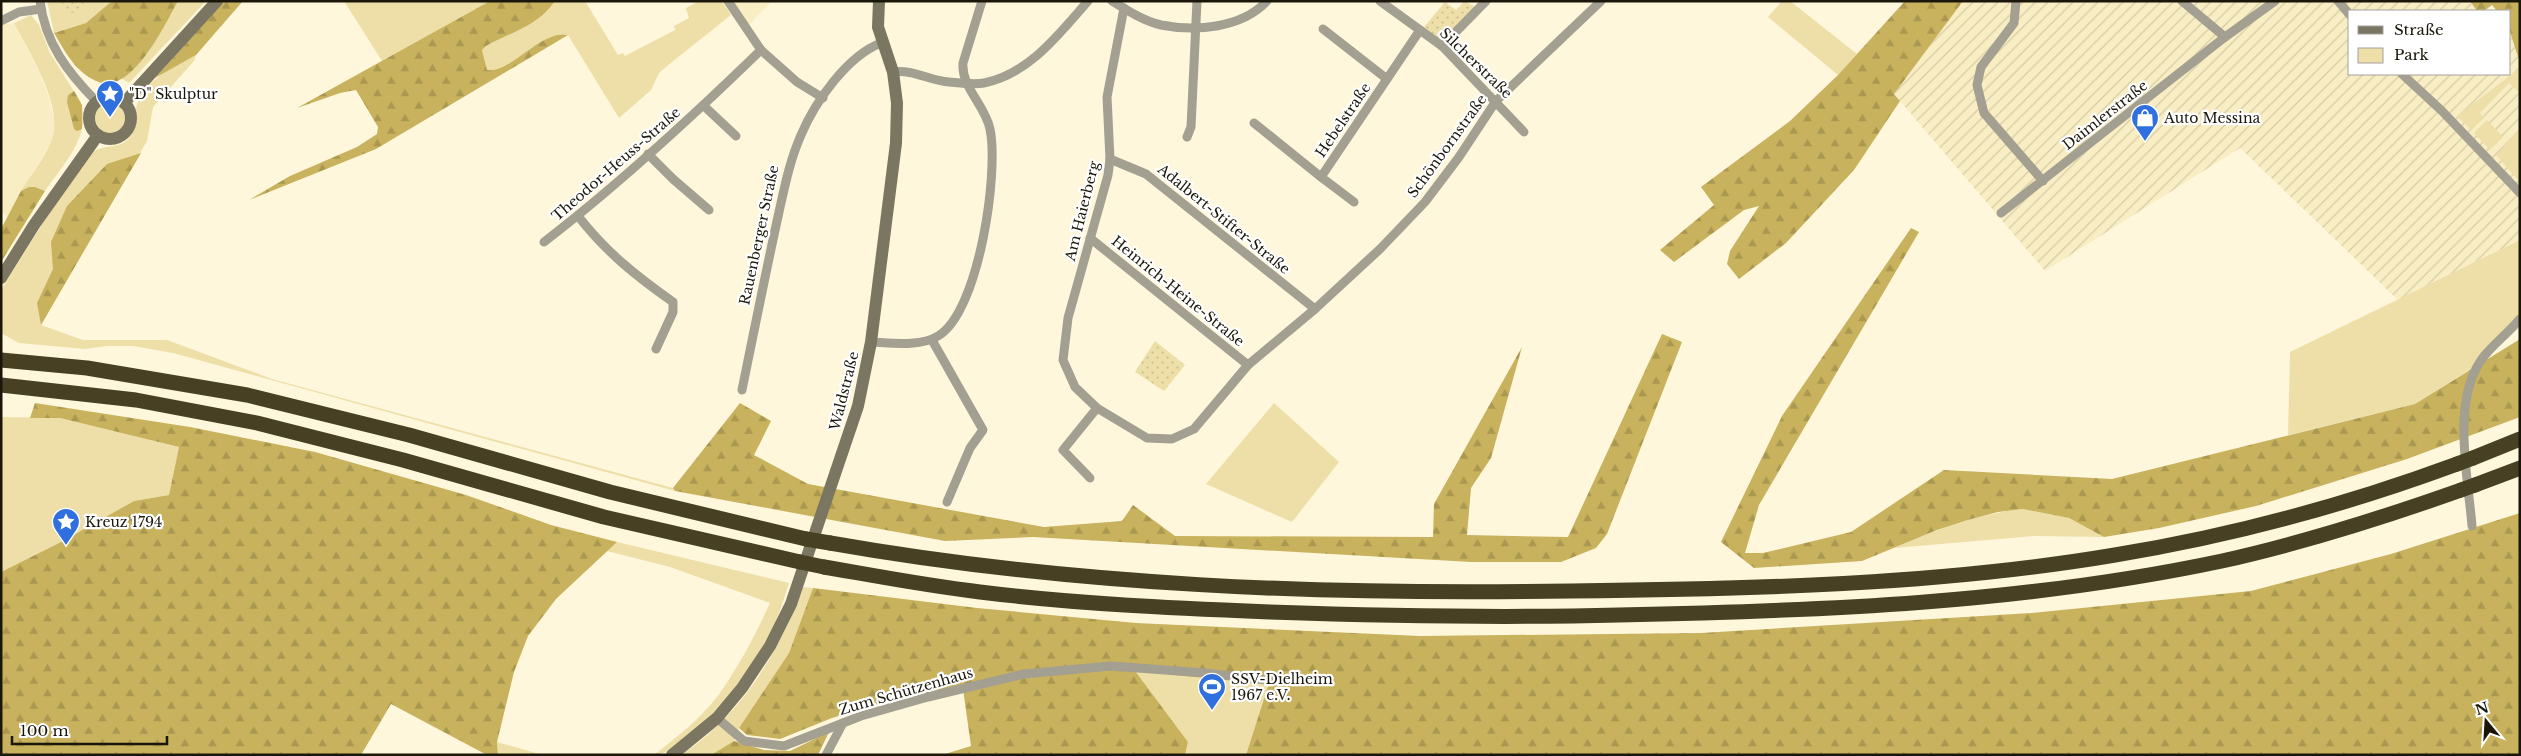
<svg xmlns="http://www.w3.org/2000/svg" width="2521" height="756" font-family="'Libre Baskerville',serif">
<style>
.built{fill:#f9eec3}
.industrial{fill:url(#industrial-furrows)}
.green{fill:#eddfa7}
.forest{fill:url(#forest-firs)}
.park{fill:url(#park-dots)}
.lines{fill:none;stroke-linecap:round;stroke-linejoin:round}
.street{stroke:#a39f91;stroke-width:9}
.secondary{stroke:#7b7661;stroke-width:12}
.highway{stroke:#474022;stroke-width:15}
.highway-bridge{stroke:#474022;stroke-width:15}
.labels{text-anchor:middle;dominant-baseline:central;stroke-width:4.5;stroke-linejoin:round;paint-order:stroke}
.street-label{font-size:14px;fill:#1a170a;stroke:#fff}
.poi-label{font-size:14px;fill:#1a170a;stroke:#fff;text-anchor:start}
</style>
<defs>
<pattern id="industrial-furrows" width="10" height="10" patternUnits="userSpaceOnUse" patternTransform="scale(1.25)"><rect width="10" height="10" fill="#f9eec3"/><path d="M-1 1l2-2M0 10L10 0M9 11l2-2" fill="none" stroke="#d5cba6"/></pattern>
<pattern id="forest-firs" width="22" height="20" patternUnits="userSpaceOnUse" patternTransform="scale(1.25)"><rect width="22" height="20" fill="#c8b25d"/><path d="M5 1l3.5 6h-7zM16 11l3.5 6h-7z" fill="#ab9850"/></pattern>
<pattern id="park-dots" width="8" height="8" patternUnits="userSpaceOnUse" patternTransform="scale(1.25)"><rect width="8" height="8" fill="#eddfa7"/><path d="M2 2h.1M6 6h.1" fill="none" stroke="#cbbf8e" stroke-width="1.8" stroke-linecap="round"/></pattern>
</defs>
<rect width="100%" height="100%" fill="#fef7db"/>
<!-- built -->
<g class="built">
<path d="M728,1H772L746,28Z"/>
<path d="M14,23L39,71L49,98L55,123L52,141L7,217L1,210V25Z"/>
</g>
<!-- industrial -->
<path class="industrial" d="M1963,1H2470L2477,11H2350V74H2510V32L2520,63V240L2398,300L2240,148L2045,271L1894,94Z"/>
<!-- green -->
<g class="green">
<path d="M47,1H112L86,23L54,33Z"/>
<path d="M178,1H206L129,83L122,79L148,53Z"/>
<path d="M344,1H490L382,61Z"/>
<path d="M555,1H585L618,55L623,53L625,56L675,30L674,26L689,18L686,8L699,1H722L731,15L667,66L659,73L651,90L619,118L568,35C541,29 512,74 487,71L482,50L486,46C511,32 538,26 555,1Z"/>
<path d="M1782,1H1790L1857,54L1838,75L1768,17Z"/>
<path d="M31,15L39,25L50,53L80,101C94,133 62,166 45,191L35,187L21,191C31,175 44,159 51,142C66,109 29,52 14,23Z"/>
<path d="M196,55L194,61L153,107L147,141L41,325L83,340H167L272,379L673,488L675,491L173,353L133,346H107L85,349L19,343L1,333V290L58,199L94,151C104,145 117,148 126,141C142,128 132,113 139,98C151,76 176,67 196,55Z"/>
<path d="M2520,68V93L2509,83L2480,113L2484,118L2471,130L2457,116Z"/>
<circle cx="110" cy="118" r="15"/>
<path d="M2487,120L2503,137L2490,150L2474,133Z"/>
<path d="M2520,128V182L2496,155Z"/>
<path d="M2520,240V319L2475,366L2415,404L2288,435L2290,352Z"/>
<path d="M1274,403L1339,462L1292,522L1206,484Z"/>
<path d="M1,417L60,418L179,447L169,495L134,501L59,543L1,572Z"/>
<path d="M2023,509L2069,518L2104,537L2035,536L1894,548C1936,530 1977,514 2023,509Z"/>
<path d="M617,542L789,583C781,608 773,632 761,654C747,680 683,755 654,755C676,738 700,719 717,697C738,668 755,636 770,603L670,567L607,551Z"/>
<path d="M803,587L813,588L789,653L739,728L734,741L711,755H681C741,716 779,652 803,587Z"/>
<path d="M1134,671L1214,679L1270,680L1246,755H1185L1188,742Z"/>
<path d="M497,742L543,755H498Z"/>
</g>
<!-- forest -->
<g class="forest">
<path d="M112,1H178C164,26 137,84 105,84C78,77 67,55 54,33L86,23Z"/>
<path d="M224,1H243L196,55L155,78Z"/>
<path d="M490,1H555C537,27 511,32 486,46L482,50L487,70C511,74 541,29 568,35L376,149L249,200L290,176L357,147L377,134L378,127L356,90L340,93L297,108Z"/>
<path d="M1905,1H1963L1894,94L1900,101L1854,170L1786,243L1739,279L1727,264L1730,251L1759,206L1744,210L1674,262L1660,250L1714,205L1701,187L1790,121L1838,75Z"/>
<path d="M2470,1H2520V63L2510,32V11H2497L2492,5L2484,11H2477Z"/>
<path d="M74,91L82,105V129L77,131L74,129L67,102L68,95Z"/>
<path d="M141,153L41,325L37,303L53,269L51,242L67,206L107,164Z"/>
<path d="M29,187H35L45,191L1,262V229L21,191Z"/>
<path d="M1911,228L1919,232L1759,505L1745,553H1763L1851,532L1944,470L2112,479L2415,404L2520,339V417L2407,459L2256,506L2159,528L2104,537L2069,518L2023,509L1998,512L1968,520L1937,530L1862,561L1754,568L1721,542L1782,416Z"/>
<path d="M1662,334L1682,342L1607,534L1596,548L1561,562H1471L1033,537L945,541L675,491L673,488L740,403L771,421L754,455L808,484L1044,527L1122,521L1133,505L1175,536L1433,537L1434,504L1522,347L1491,458L1471,488L1467,535L1568,537Z"/>
<path d="M35,403L190,427L315,452L466,495L551,525L617,542L556,599L528,636L514,672L497,742L498,755H487L391,704L361,755H1V572L59,543L134,501L169,495L179,447L60,418H30Z"/>
<path d="M2520,513V755H1246L1270,680L1214,679L1135,671L1188,742L1185,755H942L971,746L963,689L905,696L832,718L780,739L747,735L739,728L789,653L813,588L977,608L1136,623L1420,636L1701,633L2031,613L2251,591L2391,554Z"/>
<path d="M829,732L818,755H711L734,741L764,750L790,751Z"/>
</g>
<!-- park -->
<g class="park">
<path d="M60,1H89L81,10L69,14L62,9Z"/>
<path d="M1465,1L1475,7L1446,36L1437,38L1424,27L1445,2L1456,10Z"/>
<path d="M1155,341L1185,365L1164,391L1135,372Z"/>
</g>
<g class="lines">
<!-- street -->
<g class="street">
<path d="M40,1C45,43 68,73 97,102"/>
<path d="M728,1L761,50L797,82L823,98"/>
<path d="M1112,1C1128,11 1144,21 1161,25C1196,32 1242,28 1267,1"/>
<path d="M1380,1L1442,46L1524,132"/>
<path d="M2016,1L2014,23L1981,67L1977,85L1984,113L2043,181"/>
<path d="M2182,1L2225,37L2275,1"/>
<path d="M2338,1L2350,15"/>
<path d="M1124,8L1107,97L1110,159L1108,175L1068,318L1063,360L1075,387L1097,408L1147,438L1172,439L1194,429L1248,365L1315,309L1380,249L1425,202L1459,157L1496,101L1601,1"/>
<path d="M1,21L19,12L41,9"/>
<path d="M1323,29L1387,79"/>
<path d="M1442,46L1486,1"/>
<path d="M893,72C913,69 930,81 949,82C960,83 973,85 984,83C1029,74 1059,34 1088,1"/>
<path d="M2402,74L2442,111L2520,193"/>
<path d="M704,106L736,136"/>
<path d="M1254,123L1321,177"/>
<path d="M1187,137L1191,127L1197,1"/>
<path d="M648,154L673,179L709,210"/>
<path d="M1110,159L1146,174L1315,309"/>
<path d="M1354,202L1321,177L1420,30"/>
<path d="M2001,213L2225,37"/>
<path d="M578,216C606,252 636,276 673,302V312L656,349"/>
<path d="M1090,238L1248,365"/>
<path d="M544,242C621,183 692,117 761,50"/>
<path d="M932,340L983,430L970,448L947,502"/>
<path d="M871,342C892,343 920,347 938,336C979,312 999,173 990,129C985,105 961,87 963,63L982,1"/>
<path d="M742,390C754,331 766,271 779,212C785,185 790,160 801,135C815,102 847,56 881,43"/>
<path d="M1090,478L1063,450L1097,408"/>
<path d="M2472,526C2468,475 2450,397 2485,355C2496,342 2509,332 2520,319"/>
<path d="M717,718L744,741L784,746L861,716L928,697L1024,674L1111,666L1205,673L1275,681"/>
<path d="M826,755L843,723"/>
</g>
<!-- secondary -->
<g class="secondary">
<circle cx="110" cy="118" r="21"/>
<path d="M124,103L217,1"/>
<path d="M1,278L34,225L98,135"/>
<path d="M672,755L717,718L742,688L770,646L791,604L858,406L871,342L896,143L897,103L893,72L878,27L879,1"/>
</g>
<!-- highway -->
<g class="highway">
<path d="M1,360L87,368L247,395L409,435L610,492L806,539"/>
<path d="M1,385L136,400L257,423L403,460L604,517L800,562"/>
<path d="M2473,458L2520,439"/>
<path d="M2475,485L2520,468"/>
<path d="M830,543C1074,586 1323,595 1571,591C1750,589 1937,585 2115,555C2232,536 2346,505 2457,464"/>
<path d="M824,567C876,576 928,586 980,592C1076,604 1173,608 1270,612C1387,616 1503,618 1619,615C1821,611 2024,603 2222,561C2303,543 2382,518 2461,490"/>
</g>
<!-- highway-bridge -->
<g class="highway-bridge">
<path d="M2457,464L2473,458"/>
<path d="M2461,490L2475,485"/>
<path d="M806,539L830,543"/>
<path d="M800,562L824,567"/>
</g>
</g>
<!-- icons -->
<defs>
<symbol id="sight-pin" viewBox="-11 -11 22 30"><path d="M0 17L-7.5 6A9.5 9.5 0 1 1 7.5 6Z" fill="#2f70de" stroke="#fff"/><path d="M0-6L1.8-2.2L6-1.7L2.9 1.2L3.7 5.4L0 3.3L-3.7 5.4L-2.9 1.2L-6-1.7L-1.8-2.2Z" fill="#fff"/></symbol>
<symbol id="shop-pin" viewBox="-11 -11 22 30"><path d="M0 17L-7.5 6A9.5 9.5 0 1 1 7.5 6Z" fill="#2f70de" stroke="#fff"/><path d="M-5-2.5h2.3a2.7 3.5 0 0 1 5.4 0H5L5.5 6h-11ZM-1.5-2.5h3a1.5 2.3 0 0 0-3 0Z" fill="#fff"/></symbol>
<symbol id="stadium-pin" viewBox="-11 -11 22 30"><path d="M0 17L-7.5 6A9.5 9.5 0 1 1 7.5 6Z" fill="#2f70de" stroke="#fff"/><path d="M0-5a6.5 5 0 1 0 0 10a6.5 5 0 1 0 0-10ZM-3.5-1.8h7v3.6h-7Z" fill="#fff"/></symbol>
</defs>
<g fill-rule="evenodd">
<use href="#sight-pin" x="94" y="78" width="32" height="43"/>
<use href="#shop-pin" x="2129" y="102" width="32" height="43"/>
<use href="#sight-pin" x="50" y="506" width="32" height="43"/>
<use href="#stadium-pin" x="1196" y="671" width="32" height="43"/>
</g>
<g class="labels">
<!-- street labels -->
<g class="street-label">
<text transform="translate(1476 63) rotate(44)">Silcherstraße</text>
<text transform="translate(2105 115) rotate(-38)">Daimlerstraße</text>
<text transform="translate(1343 120) rotate(-56)">Hebelstraße</text>
<text transform="translate(1447 146) rotate(-54)">Schönbornstraße</text>
<text transform="translate(616 164) rotate(-41)">Theodor-Heuss-Straße</text>
<text transform="translate(1082 211) rotate(-76)">Am Haierberg</text>
<text transform="translate(1224 219) rotate(39)">Adalbert-Stifter-Straße</text>
<text transform="translate(759 235) rotate(-78)">Rauenberger Straße</text>
<text transform="translate(1178 291) rotate(39)">Heinrich-Heine-Straße</text>
<text transform="translate(844 391) rotate(-76)">Waldstraße</text>
<text transform="translate(906 691) rotate(-16)">Zum Schützenhaus</text>
</g>
<!-- poi labels -->
<g class="poi-label">
<text x="129" y="94">"D" Skulptur</text>
<text x="2164" y="118">Auto Messina</text>
<text x="85" y="522">Kreuz 1794</text>
<text x="1231" y="679">SSV-Dielheim<tspan x="1231" dy="16">1967 e.V.</tspan></text>
</g>
</g>
<!-- border -->
<rect width="2521" height="756" fill="none" stroke="#1a170a" stroke-width="5"/>
<!-- legend -->
<rect x="2348" y="10" width="162" height="65" fill="#ffffff" stroke="#a3a29d"/>
<rect x="2358" y="26" width="25" height="8" fill="#7b7661" stroke="#a3a29d"/>
<text x="2394" y="35" font-size="15" fill="#1a170a">Straße</text>
<rect x="2358" y="48" width="25" height="15" fill="#eddfa7" stroke="#a3a29d"/>
<text x="2394" y="60" font-size="15" fill="#1a170a">Park</text>
<!-- north arrow -->
<g transform="translate(2486 721) rotate(342)" stroke="#ffffff" stroke-width="4" paint-order="stroke">
<path d="M0-4L9 19L0 12L-9 19Z" fill="#1a170a"/>
<text y="-8" font-size="14" font-weight="bold" text-anchor="middle" fill="#1a170a">N</text>
</g>
<!-- scale -->
<path d="M12 736v8h155v-8" fill="none" stroke="#1a170a" stroke-width="2.5"/>
<text x="20" y="736" font-size="15" fill="#1a170a" stroke="#ffffff" stroke-width="4" paint-order="stroke">100 m</text>
</svg>
